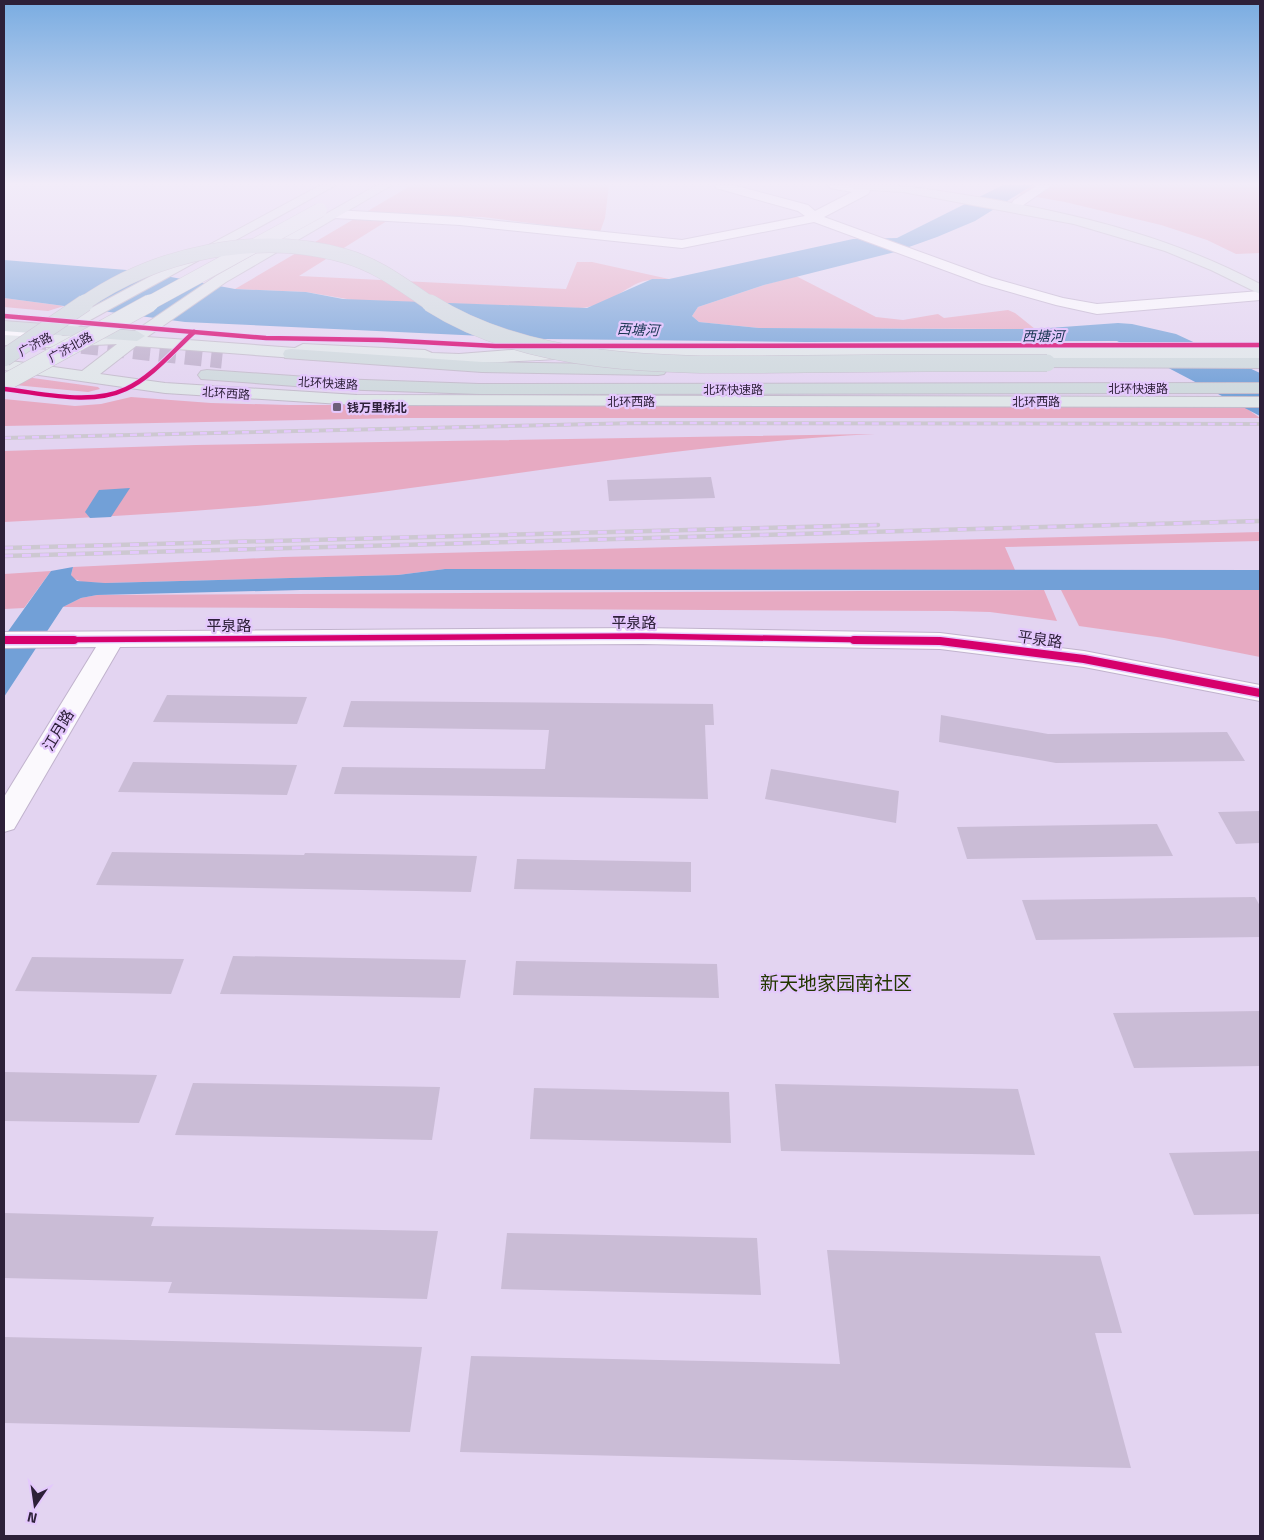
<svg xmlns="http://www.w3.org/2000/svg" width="1264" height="1540" font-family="'Titillium Web','Noto Sans SC',sans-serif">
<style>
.green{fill:#e7aac2}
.water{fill:#72a0d7}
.building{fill:#cabcd6}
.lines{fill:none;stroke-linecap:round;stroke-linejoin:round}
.highway-tunnel{stroke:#bfb0cc;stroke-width:17;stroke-dasharray:17 9;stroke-linecap:butt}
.minor-casing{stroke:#c1b3cd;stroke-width:2}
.major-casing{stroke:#c3bbcb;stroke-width:2}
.highway-casing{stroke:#c3bbcb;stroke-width:2}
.minor{fill:#fbf9fd;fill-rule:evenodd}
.major{fill:#e0e6e9;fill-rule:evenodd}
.highway{fill:#cfd9dd;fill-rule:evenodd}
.rail-far1-casing{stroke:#cdc8d1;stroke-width:4}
.rail-casing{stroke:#cdc8d1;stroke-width:4.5}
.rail-far1{stroke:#e4c8fd;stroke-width:2.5;stroke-dasharray:7;stroke-linecap:butt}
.rail{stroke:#e4c8fd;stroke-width:3;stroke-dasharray:9;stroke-linecap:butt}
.major-bridge-far1-casing{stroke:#c3bbcb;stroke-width:15;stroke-linecap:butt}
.major-bridge-casing{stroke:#c3bbcb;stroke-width:18;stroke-linecap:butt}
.highway-bridge-far1-casing{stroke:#c3bbcb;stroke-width:15;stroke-linecap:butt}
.highway-bridge-casing{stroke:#c3bbcb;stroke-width:18;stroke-linecap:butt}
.major-bridge-far1{stroke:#e0e6e9;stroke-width:14}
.major-bridge{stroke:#e0e6e9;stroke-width:17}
.highway-bridge-far1{stroke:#cfd9dd;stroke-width:14}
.highway-bridge{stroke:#cfd9dd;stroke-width:17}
.cycleway-far2-casing{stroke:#e4c8fd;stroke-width:6}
.cycleway-far1-casing{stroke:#e4c8fd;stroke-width:8}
.cycleway-casing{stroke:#e4c8fd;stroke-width:11}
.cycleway-far2{stroke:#d6006c;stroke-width:4.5}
.cycleway-far1{stroke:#d6006c;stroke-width:5.5}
.cycleway{stroke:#d6006c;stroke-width:8}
.poi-dot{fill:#6d5f79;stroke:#e4c8fd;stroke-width:2}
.labels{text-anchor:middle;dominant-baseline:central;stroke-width:4.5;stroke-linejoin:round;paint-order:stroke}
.far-street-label{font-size:12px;fill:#2d2039;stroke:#e4c8fd}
.far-poi-label{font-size:12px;font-weight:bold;fill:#2d2039;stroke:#e4c8fd;text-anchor:start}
.far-water-label{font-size:14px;font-style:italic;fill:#173551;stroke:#e4c8fd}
.street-label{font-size:15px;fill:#2d2039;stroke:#e4c8fd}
.near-neighbourhood-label{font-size:19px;fill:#233701;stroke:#e4c8fd}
</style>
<rect width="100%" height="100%" fill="#e3d4f1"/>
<!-- green -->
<g class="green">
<path d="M412,185H609L605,218L600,232L483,217L398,214L299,276L566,289L577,262H592L669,279C657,279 645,279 634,285C616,295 602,307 579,308L353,300L306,292L235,289Z"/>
<path d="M1033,185H1260V253L1236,254L1207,240L1161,225L1065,202L1019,194Z"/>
<path d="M796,276L876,317L903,320L938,314L944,318L1008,310L1015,313L1035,329L759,328L699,322L692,316L698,307L764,285Z"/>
<path d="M4,298L64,306L48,311L4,307Z"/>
<path d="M4,374L98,387L100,389L88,392L4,384Z"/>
<path d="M131,397L211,403L289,405H1142L1246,408L1260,418H402L4,426V399L75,406L101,404Z"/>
<path d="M875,434C693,443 514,476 333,498C224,511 114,516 4,522V451L196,445Z"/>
<path d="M1260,532V541L1005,547L1015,570L445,569L398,575L105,583L82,582L72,578L71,575L73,567L283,557Z"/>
<path d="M51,571L24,608L4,609V574Z"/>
<path d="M1044,590L1057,621L990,612L952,611L63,607L81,598L97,595Z"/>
<path d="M1061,590H1260V657L1164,638L1079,626Z"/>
</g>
<!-- water -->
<g class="water">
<path d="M1003,185H1033L975,221L937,237L895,252L764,285L698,307L692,316L699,322L759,328L958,329H1035L1118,323L1132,324L1176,334L1260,373V416L1117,341L806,342L545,339L185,322L4,298V260L139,271L235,289L306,292L343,299L587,308L652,279H669L853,239L897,238Z"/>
<path d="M130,488L111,517L90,518L85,512L99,490Z"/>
<path d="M73,567L71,575L77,581L105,583L398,575L445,569L1260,570V590H300L97,595L81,598L63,607L4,697V637L51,571Z"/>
</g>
<!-- building -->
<g class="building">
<path d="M711,477L715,498L609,501L607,480Z"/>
<path d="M167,695L307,697L297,724L153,722Z"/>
<path d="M351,701L713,704L714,725H705L708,799L334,794L342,767L545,769L549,730L343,727Z"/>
<path d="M941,715L1048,734L1227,732L1245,761L1056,763L939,742Z"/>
<path d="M133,762L297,765L287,795L118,792Z"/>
<path d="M771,769L899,791L896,823L765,799Z"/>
<path d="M1260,811V843L1236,844L1218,812Z"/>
<path d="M1157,824L1173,856L967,859L957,827Z"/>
<path d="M112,852L304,855L305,853L477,856L471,892L96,885Z"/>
<path d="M517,859L691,862V892L514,889Z"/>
<path d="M1255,897L1260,906V937L1036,940L1022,900Z"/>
<path d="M233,956L466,960L460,998L220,994Z"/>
<path d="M32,957L184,959L171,994L15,991Z"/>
<path d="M516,961L717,964L719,998L513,995Z"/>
<path d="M1260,1011V1066L1134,1068L1113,1013Z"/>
<path d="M4,1072L157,1075L139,1123L4,1121Z"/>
<path d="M193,1083L440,1087L432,1140L175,1135Z"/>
<path d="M775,1084L1018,1089L1035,1155L781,1151Z"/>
<path d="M534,1088L729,1092L731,1143L530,1139Z"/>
<path d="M1260,1151V1214L1194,1215L1169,1153Z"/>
<path d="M4,1213L154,1217L151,1226L438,1231L427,1299L168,1293L172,1282L4,1278Z"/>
<path d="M507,1233L757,1238L761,1295L501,1289Z"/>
<path d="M827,1250L1100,1256L1122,1333H1095L1131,1468L460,1452L471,1356L840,1364Z"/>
<path d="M4,1337L422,1347L410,1432L4,1423Z"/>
</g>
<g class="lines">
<!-- highway-tunnel -->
<path class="highway-tunnel" d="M4,337L222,360"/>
<defs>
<g id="minor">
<path d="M714,185H733L808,205L815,211L852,192L830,188L828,185H851L868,188L870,191L868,194L824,217L992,278L1063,298L1097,304L1260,291V300L1097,314L1056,305L982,284L814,222L682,248L460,225L334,218L328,214L334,210L460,217L682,240L805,216L798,211L716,188Z"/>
<path d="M1038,185H1052L1022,206H1014L1012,203L1014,200Z"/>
<path d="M4,330L47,334L55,339L47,344L4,340Z"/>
<path d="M642,628L940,633L1084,651L1260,685V701L1084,667L940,649L642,644L120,647L14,829L4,832V797L96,647L4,648V632Z"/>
</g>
<g id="major">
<path d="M321,185H336L61,336L129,335L216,276L377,185H392L226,282L147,337L295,348L303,344L425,350L432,353L459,354L524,349L669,347L1260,348V358C1032,361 803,355 575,358C550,359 409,369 399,359L330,355L322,360L136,346L100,374L165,383L357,395L1260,397V407L357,405L165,393L4,370V360L82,371L117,344L48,347L4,345V335L37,337Z"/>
<path d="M847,185C895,182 942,191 990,199C1086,216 1173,238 1260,284V294L1211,270L1165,251L1074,224L903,192L853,189Z"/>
</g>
<g id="highway">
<path d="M4,321L137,331L145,336L137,341L4,331Z"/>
<path d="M291,349L482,362L658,365L664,366L667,370L664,374L658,375L482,372L285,358L283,354L285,350Z"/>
<path d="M1047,358H1260V368L1041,367L1039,363L1041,359Z"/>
<path d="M207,370L336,379L479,384L1260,383V393L479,394L336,389L201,379L198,375L201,371Z"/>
</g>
</defs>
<!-- minor casing -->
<use href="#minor" class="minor-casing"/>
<!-- major casing -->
<use href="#major" class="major-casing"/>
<!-- highway casing -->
<use href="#highway" class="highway-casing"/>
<!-- minor -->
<use href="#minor" class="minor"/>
<!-- major -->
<use href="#major" class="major"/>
<!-- highway -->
<use href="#highway" class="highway"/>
<defs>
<path id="rail-far1" d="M4,438L638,423L1260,424"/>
<g id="rail">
<path d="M4,548L878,525"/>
<path d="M4,556L1260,521"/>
</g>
</defs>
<!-- rail-far1 casing -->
<use href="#rail-far1" class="rail-far1-casing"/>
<!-- rail casing -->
<use href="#rail" class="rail-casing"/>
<!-- rail-far1 -->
<use href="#rail-far1" class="rail-far1"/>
<!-- rail -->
<use href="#rail" class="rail"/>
<defs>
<path id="major-bridge-far1" d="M148,304L320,210"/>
<path id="major-bridge" d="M4,383L150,303"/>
<path id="highway-bridge-far1" d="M83,304C156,253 258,231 345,256C378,265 404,286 431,304"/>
<g id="highway-bridge">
<path d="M430,303C536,371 683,365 805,364C886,363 966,363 1047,363"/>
<path d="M4,358L85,303"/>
</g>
</defs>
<!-- major-bridge-far1 casing -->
<use href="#major-bridge-far1" class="major-bridge-far1-casing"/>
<!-- major-bridge casing -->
<use href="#major-bridge" class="major-bridge-casing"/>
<!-- highway-bridge-far1 casing -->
<use href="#highway-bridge-far1" class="highway-bridge-far1-casing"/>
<!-- highway-bridge casing -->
<use href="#highway-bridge" class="highway-bridge-casing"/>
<!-- major-bridge-far1 -->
<use href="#major-bridge-far1" class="major-bridge-far1"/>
<!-- major-bridge -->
<use href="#major-bridge" class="major-bridge"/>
<!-- highway-bridge-far1 -->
<use href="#highway-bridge-far1" class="highway-bridge-far1"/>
<!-- highway-bridge -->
<use href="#highway-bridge" class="highway-bridge"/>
<defs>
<g id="cycleway-far2">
<path d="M4,316L266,338L382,340L495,346L1260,345"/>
<path d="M4,389C42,393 90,406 126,389C152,377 173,351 194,332"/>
</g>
<path id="cycleway-far1" d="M4,640L642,636L929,641"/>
<g id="cycleway">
<path d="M4,640H74"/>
<path d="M854,640L940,641L1084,659L1260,693"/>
</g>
</defs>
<!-- cycleway-far2 casing -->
<use href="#cycleway-far2" class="cycleway-far2-casing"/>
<!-- cycleway-far1 casing -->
<use href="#cycleway-far1" class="cycleway-far1-casing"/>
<!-- cycleway casing -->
<use href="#cycleway" class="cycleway-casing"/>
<!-- cycleway-far2 -->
<use href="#cycleway-far2" class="cycleway-far2"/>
<!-- cycleway-far1 -->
<use href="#cycleway-far1" class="cycleway-far1"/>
<!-- cycleway -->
<use href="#cycleway" class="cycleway"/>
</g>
<!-- sky -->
<linearGradient id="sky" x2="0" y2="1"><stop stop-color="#79ace1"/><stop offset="0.46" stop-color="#f2ecf9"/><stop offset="1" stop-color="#f2ecf9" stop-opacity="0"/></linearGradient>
<rect width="1264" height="400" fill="url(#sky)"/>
<!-- markers -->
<rect class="poi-dot" x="332" y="402" width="10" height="10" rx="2.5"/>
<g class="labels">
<!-- far-street labels -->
<g class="far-street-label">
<text transform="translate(35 344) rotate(-28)">广济路</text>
<text transform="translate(70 347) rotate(-29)">广济北路</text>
<text transform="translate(328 383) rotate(3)">北环快速路</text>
<text x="1138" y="388">北环快速路</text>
<text x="733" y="389">北环快速路</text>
<text transform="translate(226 393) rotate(4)">北环西路</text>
<text x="631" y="401">北环西路</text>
<text x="1036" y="401">北环西路</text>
</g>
<!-- far-poi labels -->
<g class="far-poi-label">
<text x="347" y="407">钱万里桥北</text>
</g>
<!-- far-water labels -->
<g class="far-water-label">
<text transform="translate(638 329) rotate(3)">西塘河</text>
<text x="1043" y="335">西塘河</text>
</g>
<!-- street labels -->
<g class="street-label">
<text x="634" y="622">平泉路</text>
<text x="229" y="625">平泉路</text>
<text transform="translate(1040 639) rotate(8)">平泉路</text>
<text transform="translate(58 730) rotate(-59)">江月路</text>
</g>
<!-- near-neighbourhood labels -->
<g class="near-neighbourhood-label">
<text x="836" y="982">新天地家园南社区</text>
</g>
</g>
<!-- border -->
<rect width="1264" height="1540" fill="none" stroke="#2d2039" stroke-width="10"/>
<!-- north arrow -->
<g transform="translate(35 1505) rotate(193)" stroke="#e4c8fd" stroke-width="4" paint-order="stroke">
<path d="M0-4L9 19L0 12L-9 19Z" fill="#2d2039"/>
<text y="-8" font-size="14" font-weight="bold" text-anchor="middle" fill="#2d2039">N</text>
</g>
</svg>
